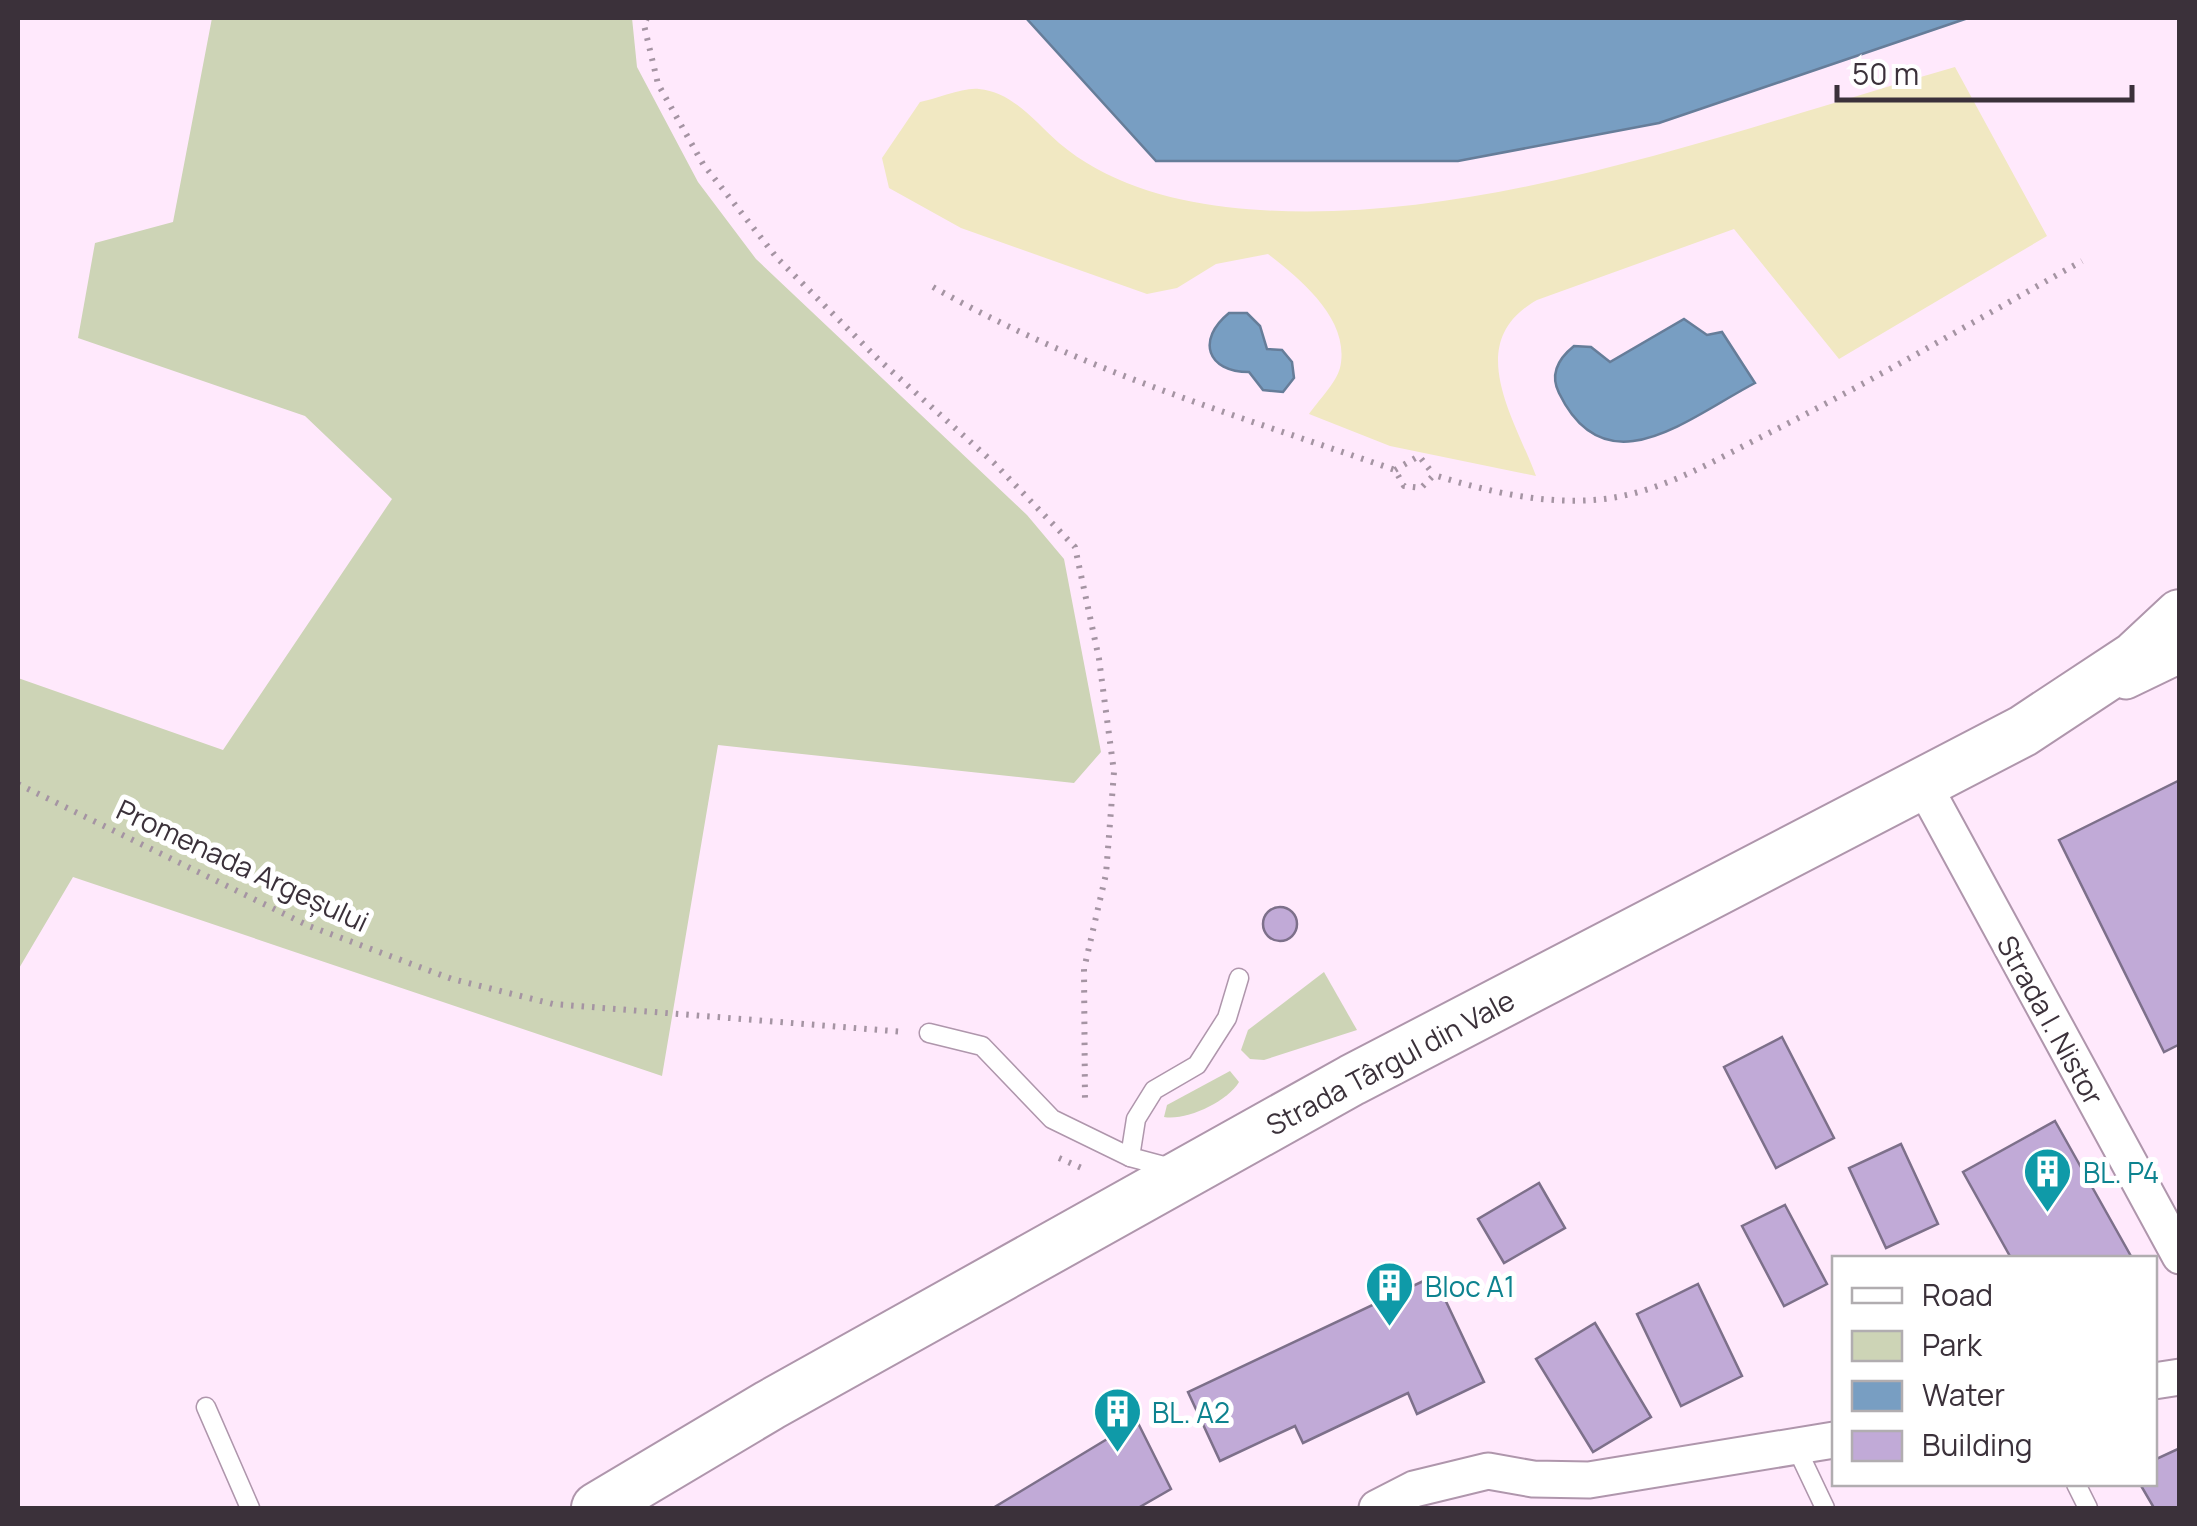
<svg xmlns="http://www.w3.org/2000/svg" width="2197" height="1526" font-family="Manrope,sans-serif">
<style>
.green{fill:#cdd4b6}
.sand{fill:#f1e8c2}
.water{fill:#789ec2;stroke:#667d99;stroke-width:2.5}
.building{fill:#c1aad7;stroke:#7d708a;stroke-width:2.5}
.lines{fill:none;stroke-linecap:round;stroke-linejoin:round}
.lane-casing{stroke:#af96ac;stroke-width:21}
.street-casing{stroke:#af96ac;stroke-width:39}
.secondary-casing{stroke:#af96ac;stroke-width:54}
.path{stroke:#a594a3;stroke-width:6;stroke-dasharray:2.5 8;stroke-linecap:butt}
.lane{stroke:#fff;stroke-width:18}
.street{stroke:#fff;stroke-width:35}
.secondary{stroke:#fff;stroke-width:50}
.labels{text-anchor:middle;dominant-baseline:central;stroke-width:10;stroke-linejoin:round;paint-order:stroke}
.street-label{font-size:28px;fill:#3b313a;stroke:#fff}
.culture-label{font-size:28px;fill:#0d838f;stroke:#fff;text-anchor:start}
</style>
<rect width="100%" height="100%" fill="#ffe9fc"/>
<!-- green -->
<g class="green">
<path d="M212,18H632L637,67L698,182L756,259L1027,515L1064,559L1101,752L1074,783L718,745L662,1076L73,877L18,970V678L223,750L392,499L305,416L78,338L95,243L173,222Z"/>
<path d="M1324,972L1357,1030L1264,1060L1250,1059L1241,1050L1248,1030Z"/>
<path d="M1230,1071L1239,1082C1227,1102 1186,1121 1164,1117L1167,1105Z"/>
</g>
<!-- sand -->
<path class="sand" d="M1955,67L2047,236L1839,359L1734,229L1537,300C1463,342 1513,415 1536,476L1390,446L1309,414C1318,401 1336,383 1340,368C1351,320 1301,280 1268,254L1216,264L1177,288L1147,294L961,228L889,188L882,158L920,102C937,99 963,87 979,89C1013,92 1036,123 1059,143C1105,182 1167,200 1226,207C1462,234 1729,131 1955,67Z"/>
<!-- water -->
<g class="water">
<path d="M1026,18H1968L1659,123L1458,161H1156Z"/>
<path d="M1229,313H1247L1260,326L1267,349L1282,350L1292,362L1294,378L1283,392L1263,390L1249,372C1207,372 1196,340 1229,313Z"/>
<path d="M1684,319L1707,335L1722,332L1755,383C1688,418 1606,490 1559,393C1549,373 1559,358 1574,346L1591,347L1610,362Z"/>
</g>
<!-- building -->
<g class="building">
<path d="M2180,780V1044L2164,1052L2059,840Z"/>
<circle cx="1280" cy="924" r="17"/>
<path d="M1782,1037L1834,1138L1776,1168L1724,1067Z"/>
<path d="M2055,1121L2132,1258H2011L1963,1172Z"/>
<path d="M1901,1144L1938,1224L1886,1248L1849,1168Z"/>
<path d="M1539,1183L1565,1228L1504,1263L1478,1219Z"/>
<path d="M1785,1205L1827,1284L1784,1306L1742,1226Z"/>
<path d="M1434,1276L1484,1382L1417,1414L1408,1393L1303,1443L1295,1426L1220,1461L1188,1392Z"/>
<path d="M1698,1284L1742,1376L1681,1406L1637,1314Z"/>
<path d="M1595,1323L1651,1417L1593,1452L1536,1359Z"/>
<path d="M1137,1421L1171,1489L1138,1508H993Z"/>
<path d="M2180,1448V1508H2154L2140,1484H2154V1460Z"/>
</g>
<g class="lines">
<defs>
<g id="lane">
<path d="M929,1033L982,1046L1052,1119L1130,1157"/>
<path d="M1175,1169L1130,1157L1136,1119L1154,1090L1197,1065L1227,1018L1239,978"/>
<path d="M206,1407L250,1508"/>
<path d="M1796,1447L1825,1508"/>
<path d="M2076,1484L2088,1508"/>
</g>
<g id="street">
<path d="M2126,681L2180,655"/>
<path d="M1923,784L2180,1256"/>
<path d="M2154,1381L2180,1377"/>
<path d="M1377,1508L1414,1489L1488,1471L1533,1479L1589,1480L1834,1440"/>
</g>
<path id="secondary" d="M597,1508L770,1405L1352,1080L2023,731L2135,657L2180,615"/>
</defs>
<!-- lane casing -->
<use href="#lane" class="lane-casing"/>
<!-- street casing -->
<use href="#street" class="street-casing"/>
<!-- secondary casing -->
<use href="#secondary" class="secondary-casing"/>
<!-- path -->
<g class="path">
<path d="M647,18L644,25L658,84L703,164L777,258L878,359L994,463L1075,547L1099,659L1114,772L1106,874L1084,969L1085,1104"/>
<path d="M933,287C1083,372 1234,414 1395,470L1404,486L1421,488L1434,475C1492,493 1561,509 1622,496C1676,485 1726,454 1775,430C1879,377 1980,318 2082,261"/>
<path d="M1395,470L1419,456L1434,475"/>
<path d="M18,784L309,926L452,979L553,1004L905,1032"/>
<path d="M1059,1158L1084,1169"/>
</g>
<!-- lane -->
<use href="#lane" class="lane"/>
<!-- street -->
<use href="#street" class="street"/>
<!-- secondary -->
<use href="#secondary" class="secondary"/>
</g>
<!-- icons -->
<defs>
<symbol id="building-pin" viewBox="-11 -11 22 30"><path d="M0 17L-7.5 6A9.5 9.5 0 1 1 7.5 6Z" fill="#0f9aa8" stroke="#fff"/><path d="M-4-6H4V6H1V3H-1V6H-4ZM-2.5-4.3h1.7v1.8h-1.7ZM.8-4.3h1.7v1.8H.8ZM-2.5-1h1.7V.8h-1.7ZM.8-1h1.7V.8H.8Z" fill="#fff"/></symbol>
</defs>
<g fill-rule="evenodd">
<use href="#building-pin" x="2020" y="1144" width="55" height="75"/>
<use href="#building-pin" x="1362" y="1258" width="55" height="75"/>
<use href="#building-pin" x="1090" y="1384" width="55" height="75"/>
</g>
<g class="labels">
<!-- street labels -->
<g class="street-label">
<text transform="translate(243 865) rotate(25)">Promenada Argeșului</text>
<text transform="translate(2051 1020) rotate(61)">Strada I. Nistor</text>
<text transform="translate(1390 1062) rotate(-28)">Strada Târgul din Vale</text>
</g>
<!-- culture labels -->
<g class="culture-label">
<text x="2083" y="1172">BL. P4</text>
<text x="1425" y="1286">Bloc A1</text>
<text x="1152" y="1412">BL. A2</text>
</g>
</g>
<!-- border -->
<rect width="2197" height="1526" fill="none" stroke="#3b313a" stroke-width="40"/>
<!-- legend -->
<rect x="1832" y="1256" width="325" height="230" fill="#ffffff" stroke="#b1adb0" stroke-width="2.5"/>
<rect x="1852" y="1288" width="50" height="15" fill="#ffffff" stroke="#b1adb0" stroke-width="2.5"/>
<text x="1922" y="1306" font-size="30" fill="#3b313a">Road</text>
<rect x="1852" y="1331" width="50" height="30" fill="#cdd4b6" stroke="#b1adb0" stroke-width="2.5"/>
<text x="1922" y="1356" font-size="30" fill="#3b313a">Park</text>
<rect x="1852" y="1381" width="50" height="30" fill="#789ec2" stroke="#b1adb0" stroke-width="2.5"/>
<text x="1922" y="1406" font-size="30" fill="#3b313a">Water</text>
<rect x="1852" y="1431" width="50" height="30" fill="#c1aad7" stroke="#b1adb0" stroke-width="2.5"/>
<text x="1922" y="1456" font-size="30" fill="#3b313a">Building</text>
<!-- scale -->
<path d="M1837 85v15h295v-15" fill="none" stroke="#3b313a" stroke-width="5"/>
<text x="1852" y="85" font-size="30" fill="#3b313a" stroke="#ffffff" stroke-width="8" paint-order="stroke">50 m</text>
</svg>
